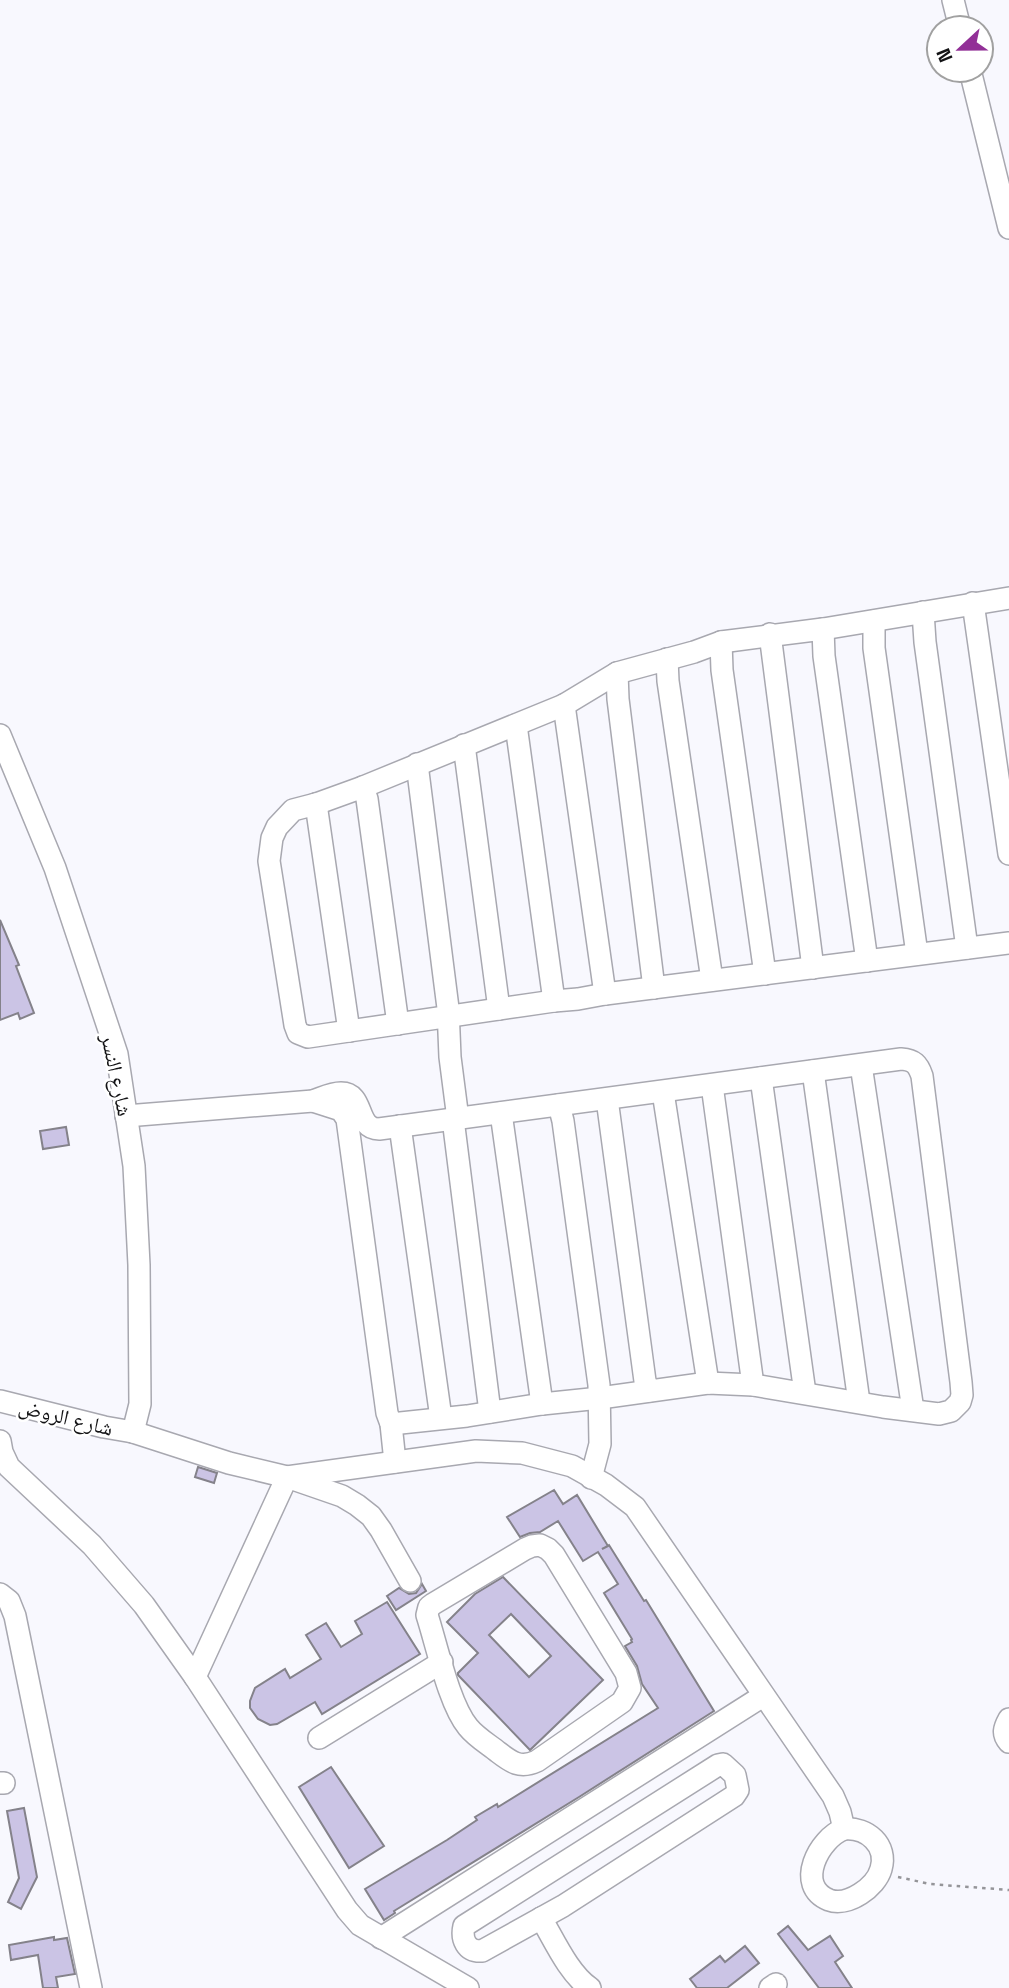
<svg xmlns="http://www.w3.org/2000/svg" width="1009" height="1988" font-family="'Space Grotesk','Noto Naskh Arabic',sans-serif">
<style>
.building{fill:#cbc4e5;stroke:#84828a;stroke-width:2;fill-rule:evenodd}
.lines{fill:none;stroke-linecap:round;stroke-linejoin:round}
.minor-casing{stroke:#a8a8b0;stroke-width:24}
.path{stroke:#959599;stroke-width:2.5;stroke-dasharray:3.5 5;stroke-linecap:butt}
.minor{stroke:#fff;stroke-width:21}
.labels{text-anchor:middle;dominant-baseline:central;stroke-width:5;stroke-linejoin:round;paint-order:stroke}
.street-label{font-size:21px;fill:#131315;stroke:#fff}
</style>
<rect width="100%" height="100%" fill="#f8f8fe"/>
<!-- building -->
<g class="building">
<path d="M0,920L19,965L16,966L34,1013L20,1019L18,1013L0,1020Z"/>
<path d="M66,1127L69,1145L43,1149L40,1131Z"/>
<path d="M198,1467L217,1473L214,1483L195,1477Z"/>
<path d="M554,1490L563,1504L577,1495L608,1546L602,1549L609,1545L644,1601L646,1600L714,1711L579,1797L394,1911L395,1913L384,1920L365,1889L447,1840L477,1820L475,1817L497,1804L498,1807L658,1708L642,1684L637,1666L625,1646L632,1642L631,1640L632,1639L604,1593L618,1584L598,1552L583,1561L558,1521L540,1532L530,1533L520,1537L507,1517Z"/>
<path d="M503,1577L603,1680L530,1750L458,1675V1673L478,1653L447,1622L475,1594ZM511,1614L551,1656L529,1677L489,1635Z"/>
<path d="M422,1584L426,1591L396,1610L387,1596L399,1588L409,1594L416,1593Z"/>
<path d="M387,1602L420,1654L322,1714L315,1702L277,1724L270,1725L258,1719L250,1708V1701L255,1688L285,1669L290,1678L321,1659L306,1635L326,1623L341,1647L362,1634L355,1621Z"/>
<path d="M331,1767L384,1846L349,1868L299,1787Z"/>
<path d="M24,1808L37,1877L21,1909L8,1902L19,1878L7,1811Z"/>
<path d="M788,1926L808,1950L830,1936L843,1956L835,1962L852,1988H819L778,1934Z"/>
<path d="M54,1937V1940L67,1938L75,1974L56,1977L58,1988H43L38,1955L11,1960L9,1945Z"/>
<path d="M745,1946L759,1963L727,1988H697L690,1979L720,1956L725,1962Z"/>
</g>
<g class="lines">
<defs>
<g id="minor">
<path d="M953,0L960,28"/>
<path d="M970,70L1009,228"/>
<path d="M1009,598L823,629L721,642L694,652L617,673L564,705L363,787L316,804L293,810L277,827L272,838L269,861L295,1025L298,1033L308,1037L554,1001L578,999L605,994L1009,943"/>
<path d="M973,603L1009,854"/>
<path d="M923,612L925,642L967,948"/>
<path d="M874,621V648L917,954"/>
<path d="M823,629L824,656L867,961"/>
<path d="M770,634L813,968"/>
<path d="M721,642L722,670L765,974"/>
<path d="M667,659L668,681L712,980"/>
<path d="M617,673L618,699L654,988"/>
<path d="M564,705L605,994"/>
<path d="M516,725L554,1001"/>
<path d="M0,735L55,868L117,1054L134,1166L139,1265L140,1404L133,1432"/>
<path d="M464,745L499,1009"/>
<path d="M417,764L448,1008L450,1057L458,1119"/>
<path d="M363,787L367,799L398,1024"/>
<path d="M316,804L349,1031"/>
<path d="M861,1065L913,1410"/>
<path d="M813,1071L859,1402"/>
<path d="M761,1078L805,1393"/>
<path d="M712,1085L753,1385"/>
<path d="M663,1092L708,1383"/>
<path d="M607,1099L645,1381L649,1391"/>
<path d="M313,1101L341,1110L347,1119L387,1413L391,1424L395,1462"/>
<path d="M559,1105L563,1121L599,1385L600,1444L591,1478"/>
<path d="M501,1113L542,1404"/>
<path d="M126,1116L313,1101C322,1098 331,1093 341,1093C365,1093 355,1129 379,1129L901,1059C914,1060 918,1064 922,1076L961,1382L962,1395L960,1402L951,1411L939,1414L883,1407L753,1385L708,1383L600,1398L542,1404L467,1416L391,1424"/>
<path d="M453,1119L490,1412"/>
<path d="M400,1126L441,1418"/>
<path d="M0,1401L104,1427L133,1432L229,1463L287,1477L342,1496L357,1505L371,1516L381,1530L410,1581"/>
<path d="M0,1441L2,1452L9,1467L92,1545L144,1605L195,1677L347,1910L360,1925L468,1988"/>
<path d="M540,1545L548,1549L554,1555L626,1673L630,1688L622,1702L537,1761C520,1769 511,1762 498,1752C488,1744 476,1737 468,1727C449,1704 437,1646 427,1615L429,1607L433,1604L525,1549L532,1546Z"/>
<path d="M0,1594L9,1601L15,1616L91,1988"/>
<path d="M195,1677L287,1477L476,1451L522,1453L572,1466L606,1485L635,1507L833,1796L840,1812L844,1829"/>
<path d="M1009,1719C1004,1728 1002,1734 1009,1742"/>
<path d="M319,1738L442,1662"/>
<path d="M723,1764L735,1775L738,1790L734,1796L563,1906L482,1951C466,1952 461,1939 464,1926L718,1765Z"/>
<path d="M0,1783H4"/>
<path d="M844,1829C867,1827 888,1845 881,1869C876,1887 848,1907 829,1900C794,1886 819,1838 844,1829Z"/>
<path d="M541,1918C554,1940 569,1974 590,1988"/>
<path d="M381,1938L763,1696"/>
<path d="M770,1988L776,1984"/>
</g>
</defs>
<!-- minor casing -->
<use href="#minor" class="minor-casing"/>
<!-- path -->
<path class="path" d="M898,1877L930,1884L1009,1890"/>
<!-- minor -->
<use href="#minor" class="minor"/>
</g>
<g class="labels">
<!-- street labels -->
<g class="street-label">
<text transform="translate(117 1075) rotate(78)">شارع النسر</text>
<text transform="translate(66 1417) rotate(14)">شارع الروض</text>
</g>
</g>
<!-- north arrow -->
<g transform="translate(960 49) rotate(248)"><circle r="33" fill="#ffffff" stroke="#a1a1a1" stroke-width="2"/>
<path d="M0-5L12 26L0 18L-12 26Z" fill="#923097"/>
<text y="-10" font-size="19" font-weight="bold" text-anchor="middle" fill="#131315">N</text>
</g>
</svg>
